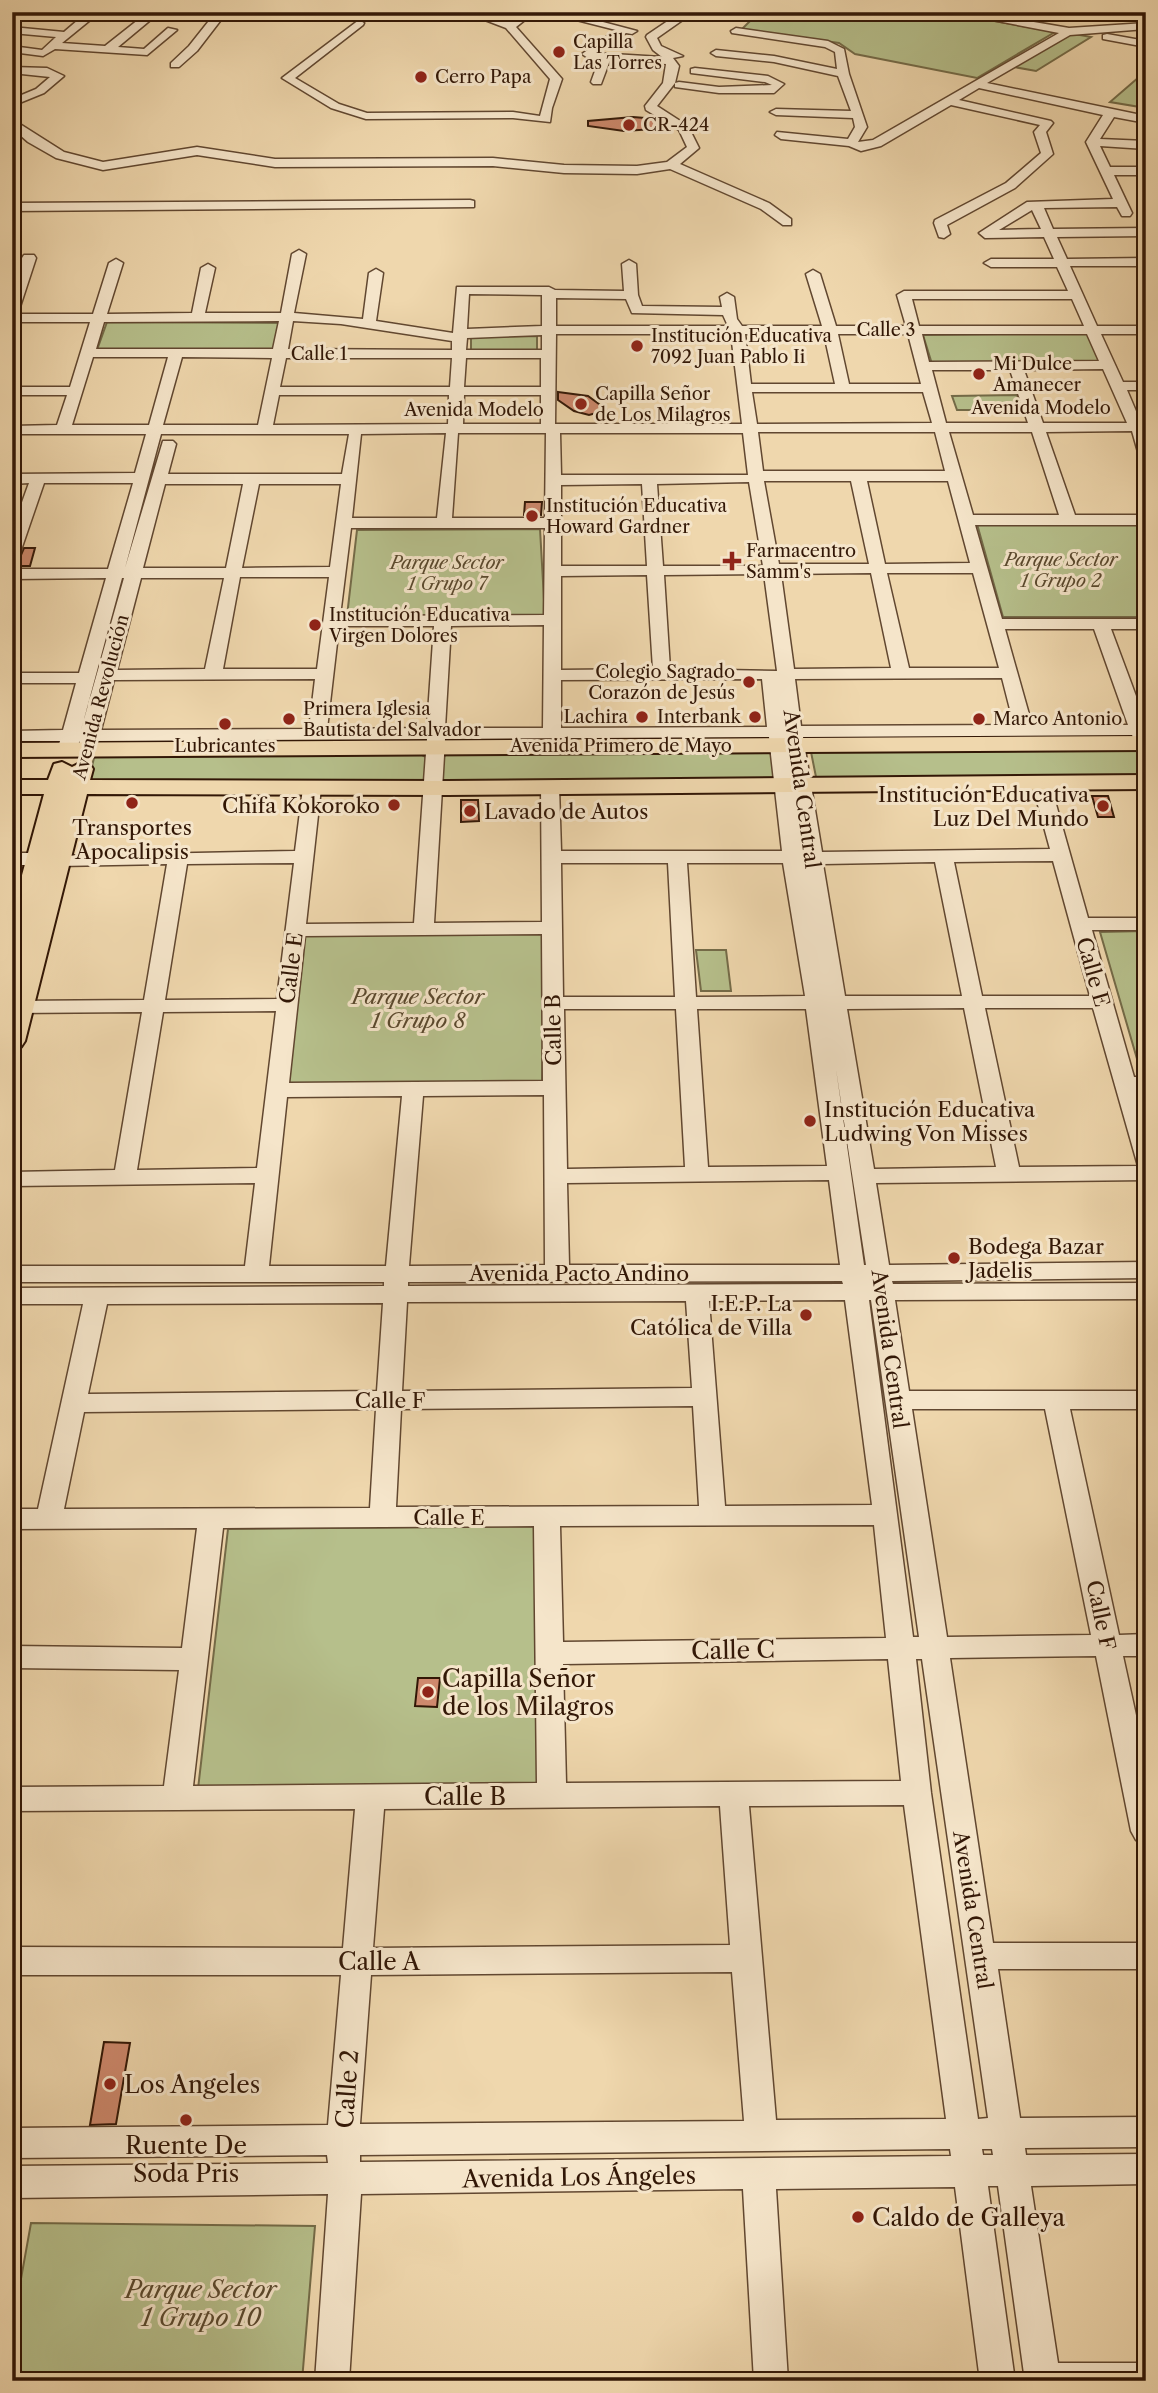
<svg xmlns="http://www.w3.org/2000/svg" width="1158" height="2393" font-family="'Libre Caslon Text',serif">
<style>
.green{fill:#b6bf8b;stroke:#746b48;stroke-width:2}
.building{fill:#ce896d;stroke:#321706;stroke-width:2}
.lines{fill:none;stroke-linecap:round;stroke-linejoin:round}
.minor-casing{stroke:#614730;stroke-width:3}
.major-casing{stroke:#321706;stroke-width:4}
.minor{fill:#f5e5ca;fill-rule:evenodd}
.major{fill:#efd7ad;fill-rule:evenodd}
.poi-dot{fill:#8f2418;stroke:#f5e5ca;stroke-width:2.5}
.labels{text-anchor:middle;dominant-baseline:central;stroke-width:6;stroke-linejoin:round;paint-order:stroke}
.far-poi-label{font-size:18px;fill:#321706;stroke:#f5e5ca;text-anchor:start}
.far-street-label{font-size:18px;fill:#321706;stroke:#f5e5ca}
.far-park-label{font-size:18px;font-style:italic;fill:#5a492e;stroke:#f5e5ca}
.street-label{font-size:21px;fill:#321706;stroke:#f5e5ca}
.poi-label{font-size:21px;fill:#321706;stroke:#f5e5ca;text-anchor:end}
.park-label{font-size:21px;font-style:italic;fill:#5a492e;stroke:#f5e5ca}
.near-street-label{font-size:24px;fill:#321706;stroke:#f5e5ca}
.near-poi-label{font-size:24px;fill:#321706;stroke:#f5e5ca;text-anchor:start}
.near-park-label{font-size:24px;font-style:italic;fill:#5a492e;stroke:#f5e5ca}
</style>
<rect width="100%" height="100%" fill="#efd7ad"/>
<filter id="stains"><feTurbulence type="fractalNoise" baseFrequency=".00286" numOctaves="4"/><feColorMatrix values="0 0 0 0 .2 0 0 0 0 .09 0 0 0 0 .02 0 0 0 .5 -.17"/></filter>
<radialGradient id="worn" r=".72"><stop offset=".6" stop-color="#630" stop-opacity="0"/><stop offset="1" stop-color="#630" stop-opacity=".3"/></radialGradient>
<!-- green -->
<g class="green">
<path d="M759,12H944L1055,32L977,78L855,54L839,43L742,29Z"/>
<path d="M1069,33L1091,37L1036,71L1014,67Z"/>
<path d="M1146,71V108L1110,102Z"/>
<path d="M107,322L282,323L275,351L97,350Z"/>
<path d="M1088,333L1101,363L932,364L923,335Z"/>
<path d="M537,336V350L471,351V337Z"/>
<path d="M1017,395L1023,410H957L952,396Z"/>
<path d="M977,524H1146V617H1003Z"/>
<path d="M540,529L545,617L347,616L357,530Z"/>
<path d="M1133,749L1143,753L1146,778L820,780L816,777L811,752Z"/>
<path d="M765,751L772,754L776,778L771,780L445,782L442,779V758L447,754Z"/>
<path d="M420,754L427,758L426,778L422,782L91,784L89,778L94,758L99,755Z"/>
<path d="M1146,931V1076H1142L1100,932Z"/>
<path d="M545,933L542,1083H283L303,934Z"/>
<path d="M696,950H726L731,991H701Z"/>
<path d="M539,1526L542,1784L198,1789L228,1529Z"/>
<path d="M31,2223L315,2226L302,2381H12V2329Z"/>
</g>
<!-- building -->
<g class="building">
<path d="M633,117L657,119L670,128L624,131L588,126V121Z"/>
<path d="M558,392L588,396L607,410L589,415L574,411L558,400Z"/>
<path d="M525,502H542L541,515H524Z"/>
<path d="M24,548H35L30,566H12V560L21,555Z"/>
<path d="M1092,796H1108L1114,817H1098Z"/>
<path d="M461,800H478L479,821L461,822Z"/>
<path d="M418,1678H440L437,1707L415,1706Z"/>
<path d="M104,2042L130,2043L116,2124L90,2125Z"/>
</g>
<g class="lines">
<defs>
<g id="minor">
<path d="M30,12L85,15L100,12L62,43L105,46L148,12H160L118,47L144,49L168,28L177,30L147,55L55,49L43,56L12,52V46L42,50L56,37L12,33V27L64,32L78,20Z"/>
<path d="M216,12H227L197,51L179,67H171V63L189,46Z"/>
<path d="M444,12H484L509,22L523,12H535L516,27L562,79L552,108L550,122L513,118L366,119L331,108L282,78L359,20L364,23L363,25L295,78L339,104L367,113L513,112L540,116L550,79L506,28L485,20Z"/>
<path d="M545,12H565L637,31L632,34L626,33L596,53L662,57L653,50L646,37L647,35L681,12H694L657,38L661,46L683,56L673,58L679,66L675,83L657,106L688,126L699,148L680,164L769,203L791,219V225H783L761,209L670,169L637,174L564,173L493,166L275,167L197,155L103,170L56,158L28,142L12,128V119L64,152L103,162L197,147L275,159L493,158L564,165L637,166L667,162L687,147L679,130L646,110L645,106L663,83L666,64L610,60L601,84H593L591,82L599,60L588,58L582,54L616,30Z"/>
<path d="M951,12H976L1069,28L1146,23V29L1070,35L987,83L1146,116V123L1114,117L1100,139L1146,141V149L1100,146L1110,167H1146V175H1114L1132,213L1130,216H1122L1117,207L1044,208L1053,229L1146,228V236L1057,237L1067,259L1146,258V266H1070L1097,326H1146V334H1101L1123,382H1146V390H1127L1141,423H1146V456L1138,452L1132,431L1046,432L1075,515H1146V525H975L1002,619H1146V629H1111L1146,723V748L1138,747L1132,735L803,737L822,852L1050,849L1032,783L1041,777L1050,783L1088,918H1146V930H1092L1134,1077H1146V1091H1137L1146,1121V1180L876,1183L889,1265L1146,1262V1278L892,1281L893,1284L1146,1283V1299L895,1300L909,1391H1146V1409H1070L1119,1635L1146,1634V1656H1123L1146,1761V1843L1136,1840L1131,1831L1096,1656L950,1658L993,1943H1146V1969H998L1020,2118L1146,2117V2147L1025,2148L1026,2155L1146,2154V2184L1031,2186L1058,2363H1146V2381H1025L998,2186H988L1015,2381H980L955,2187L776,2189L788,2381H754L743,2189L361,2194L349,2381H315L328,2194L12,2198V2166L328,2163L327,2155L12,2158V2128L328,2125L341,1975H12V1947L343,1948L355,1809L12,1811V1787L164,1786L179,1670L12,1668V1646L182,1648L197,1528L12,1529V1509H38L83,1304H12V1288L384,1286V1282H12V1266H245L255,1183L12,1186V1172L115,1170L142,1012L12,1013V1001L144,1000L167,864L59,866L49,860L52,856L295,851L303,788L312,782L321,788L306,924L414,923L427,739L98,741L93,753L87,754L78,749L80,741L73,752L67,753L58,748L60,741H12V731L63,730L76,683H12V673H79L106,578L12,579V569H108L133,483H44L20,553L12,558V530L29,483L12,484V474L135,473L146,434H12V426L57,425L67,395H12V387H70L90,322H12V289L22,258L24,255H34L36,258L19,310L13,314H93L109,263L116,259L123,263L107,314L192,313L201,268L208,264L215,268L205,313H281L292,254L299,250L306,254L294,313L363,319L369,273L376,269L383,273L376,321L453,333L457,287H549L555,290L624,291L622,264L629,260L636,264L638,295L642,306L722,307L720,297L727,293L734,297L737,319L742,326H822L806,274L813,270L820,274L836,326H906L897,295L904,291H1068L1057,267H991L984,263L991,259H1054L1044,237L985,238L979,233L1027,202L1113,199L1086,142L1103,115L979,88L959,100L1051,121L1053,123L1046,132L1053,154L1015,188L947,225L950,234L944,238L939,237L934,223L935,220L1006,183L1041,153L1034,132L1040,125L951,105L881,146L861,151L849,146L781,139L775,135L777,132L848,139L855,127L853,118L776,115L770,112L776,109L851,111L838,76L774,62L716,56L711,53L716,50L774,56L837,69L835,52L825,47L732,33L731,31L736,28L828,41L844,49L849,74L867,127L858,142L873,140L1059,33ZM1032,210L1041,229L999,230ZM469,294L542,295V326L467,329ZM556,298L626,299L632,313L723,315L728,326H556ZM912,299H1072L1084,326H919ZM279,321L273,349H96L104,322ZM293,321L341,324L452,341V350L288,349ZM556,334H731L742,424H555ZM745,334H824L835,384H751ZM838,334H908L921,384H849ZM922,334H1087L1099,361L929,362ZM542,335V350H466L467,338ZM93,357H168L149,425H72ZM182,357L272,358L258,425H163ZM286,358H452L450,387H280ZM466,358H541V387H464ZM1103,369L1127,423H1043L1024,370ZM932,370H1010L1028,423H946ZM752,392H923L932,423L757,424ZM279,395H449L448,424L273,425ZM464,395H541V424H463ZM758,432H935L945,471H763ZM949,432H1032L1059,515H973ZM446,433L437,518H352L361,434ZM458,433H546L545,518H452ZM560,433H743L748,475H561ZM161,434H349L342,474H168L176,444L173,441H163L125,568ZM764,481H851L869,564H779ZM867,481H948L970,563L885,564ZM749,482L763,566H663L657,484ZM165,484H243L226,568H143ZM259,484H341L330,567L242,568ZM642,484L647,566H561V485ZM351,528H545L544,615L340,616ZM871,573L891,668L794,669L781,574ZM887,573H973L999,668H909ZM764,574L777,671L670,669L664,575ZM647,575L653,669L561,670V576ZM240,577H329L317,669H223ZM122,578H124L81,730ZM141,578H224L205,669L117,670ZM544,625L543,728H445L451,626ZM339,626H434L427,728L327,729ZM1005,629H1094L1128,725H1032ZM1002,678L1014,725L801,726L795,679ZM315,679L309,729L101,730L114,680ZM762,679L767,727L561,728V680ZM769,737L782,851H561L559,787L550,781L541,787L542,922L434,923L445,739ZM1053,861L1090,996H982L954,862ZM935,862L962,996H845L823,864ZM294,863L277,999L165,1000L187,864ZM561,863H668L675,997H563ZM687,863H783L805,996L696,997ZM542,934L543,1081L289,1083L305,936ZM964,1008L996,1167L874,1169L847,1009ZM985,1008H1093L1138,1166L1019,1167ZM564,1009H676L685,1167L567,1169ZM697,1009H806L827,1166L708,1167ZM276,1011L257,1168L137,1170L163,1012ZM836,1069L866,1265H864ZM544,1095L545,1265L409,1266L423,1096ZM402,1096L386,1266H269L287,1097ZM829,1180L840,1265H569L567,1183ZM842,1281L843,1284L408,1286V1282ZM845,1300L872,1505L725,1506L709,1301ZM869,1300H871L919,1637H913ZM686,1301L692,1388L402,1391L407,1302ZM383,1303L377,1391L88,1394L107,1304ZM693,1406L699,1506L396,1507L401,1409ZM376,1409L370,1508L64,1509L84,1412ZM912,1409H1045L1091,1635L947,1637ZM874,1525L886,1638L563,1642L560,1526ZM534,1526L537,1783L193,1786L223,1528ZM888,1659L901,1781L566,1783L563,1664ZM916,1659H922L988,2118L978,2119L931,1793ZM904,1805L946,2119L776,2120L749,1806ZM720,1806L730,1945L373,1948L384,1809ZM732,1972L744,2121L360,2124L371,1975ZM950,2149L951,2156L360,2162V2155ZM982,2149H992L993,2155H983Z"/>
<path d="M1107,34L1146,41V47L1103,39V35Z"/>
<path d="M12,67L47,68L64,76L44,93L12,106V99L36,89L50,77L12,73Z"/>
<path d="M695,68L768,76L784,84L774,93H719L675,87V83L679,82L719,87L772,85L765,82L691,73V69Z"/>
<path d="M470,200L474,201V207L12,211V203Z"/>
<path d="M12,853H38L48,859L38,865H12Z"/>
</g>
<g id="major">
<path d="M1146,736V750L12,757V743Z"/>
<path d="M62,762L72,767L82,762L90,764L93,769L90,780L447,781L1146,775V789L447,795L87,794L25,1041L21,1047L12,1049V991L19,966L12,967V912L44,794H12V780H48L54,764Z"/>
</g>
</defs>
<!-- minor casing -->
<use href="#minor" class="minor-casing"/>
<!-- major casing -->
<use href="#major" class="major-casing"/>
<!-- minor -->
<use href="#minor" class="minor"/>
<!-- major -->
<use href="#major" class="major"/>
</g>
<!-- markers -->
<g class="poi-dot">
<circle cx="559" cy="52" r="7"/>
<circle cx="421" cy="77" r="7"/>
<circle cx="629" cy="125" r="7"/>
<circle cx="637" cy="346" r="7"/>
<circle cx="979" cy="374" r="7"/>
<circle cx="581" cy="404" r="7"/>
<circle cx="532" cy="516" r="7"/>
<path d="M728.5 550.5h7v7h7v7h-7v7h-7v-7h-7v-7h7z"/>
<circle cx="315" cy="625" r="7"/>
<circle cx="749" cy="682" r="7"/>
<circle cx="642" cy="717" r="7"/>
<circle cx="755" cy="717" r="7"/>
<circle cx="289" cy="719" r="7"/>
<circle cx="979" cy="719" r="7"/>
<circle cx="225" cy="724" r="7"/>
<circle cx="132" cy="803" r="7"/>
<circle cx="394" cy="805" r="7"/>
<circle cx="1103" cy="806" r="7"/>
<circle cx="470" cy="811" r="7"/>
<circle cx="810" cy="1121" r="7"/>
<circle cx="954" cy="1258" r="7"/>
<circle cx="806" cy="1315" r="7"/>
<circle cx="428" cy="1692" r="7"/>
<circle cx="110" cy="2084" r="7"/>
<circle cx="186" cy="2120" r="7"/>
<circle cx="858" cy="2217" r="7"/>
</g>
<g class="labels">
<!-- far-poi labels -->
<g class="far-poi-label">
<text x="573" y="42">Capilla<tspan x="573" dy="21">Las Torres</tspan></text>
<text x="435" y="77">Cerro Papa</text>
<text x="643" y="125">CR-424</text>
<text x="651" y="336">Institución Educativa<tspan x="651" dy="21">7092 Juan Pablo Ii</tspan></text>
<text x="993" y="364">Mi Dulce<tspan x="993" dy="21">Amanecer</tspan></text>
<text x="595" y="394">Capilla Señor<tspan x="595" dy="21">de Los Milagros</tspan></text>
<text x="546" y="506">Institución Educativa<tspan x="546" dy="21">Howard Gardner</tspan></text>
<text x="746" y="551">Farmacentro<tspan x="746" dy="21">Samm's</tspan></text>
<text x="329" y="615">Institución Educativa<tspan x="329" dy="21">Virgen Dolores</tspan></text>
<text x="735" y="672" text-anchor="end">Colegio Sagrado<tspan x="735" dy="21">Corazón de Jesús</tspan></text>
<text x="303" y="709">Primera Iglesia<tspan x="303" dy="21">Bautista del Salvador</tspan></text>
<text x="628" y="717" text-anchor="end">Lachira</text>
<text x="741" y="717" text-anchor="end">Interbank</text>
<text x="993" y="719">Marco Antonio</text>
<text x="225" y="746" text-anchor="middle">Lubricantes</text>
</g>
<!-- far-street labels -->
<g class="far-street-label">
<text x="886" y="330">Calle 3</text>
<text x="319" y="354">Calle 1</text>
<text x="1041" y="408">Avenida Modelo</text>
<text x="474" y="410">Avenida Modelo</text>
<text transform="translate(101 697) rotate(-75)">Avenida Revolución</text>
<text x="621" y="746">Avenida Primero de Mayo</text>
</g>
<!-- far-park labels -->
<g class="far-park-label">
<text x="1061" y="560">Parque Sector<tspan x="1061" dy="21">1 Grupo 2</tspan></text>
<text x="447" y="563">Parque Sector<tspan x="447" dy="21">1 Grupo 7</tspan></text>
</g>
<!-- street labels -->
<g class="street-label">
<text transform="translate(802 789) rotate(82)">Avenida Central</text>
<text transform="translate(291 968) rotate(-83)">Calle E</text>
<text transform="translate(1093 972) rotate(74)">Calle E</text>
<text transform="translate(553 1030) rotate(-91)">Calle B</text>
<text x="579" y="1273">Avenida Pacto Andino</text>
<text transform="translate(890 1349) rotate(82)">Avenida Central</text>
<text x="390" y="1400">Calle F</text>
<text x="449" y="1517">Calle E</text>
<text transform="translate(1101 1615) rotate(78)">Calle F</text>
<text transform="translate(973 1910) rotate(81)">Avenida Central</text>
</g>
<!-- poi labels -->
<g class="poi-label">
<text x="1089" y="794">Institución Educativa<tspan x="1089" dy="24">Luz Del Mundo</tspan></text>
<text x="380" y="805">Chifa Kokoroko</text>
<text x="484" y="811" text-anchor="start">Lavado de Autos</text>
<text x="132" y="827" text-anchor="middle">Transportes<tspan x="132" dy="24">Apocalipsis</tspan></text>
<text x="824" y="1109" text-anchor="start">Institución Educativa<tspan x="824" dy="24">Ludwing Von Misses</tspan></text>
<text x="968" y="1246" text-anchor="start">Bodega Bazar<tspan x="968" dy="24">Jadelis</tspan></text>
<text x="792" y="1303">I.E.P. La<tspan x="792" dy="24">Católica de Villa</tspan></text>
</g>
<!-- park labels -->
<g class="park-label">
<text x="418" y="996">Parque Sector<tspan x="418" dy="24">1 Grupo 8</tspan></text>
</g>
<!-- near-street labels -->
<g class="near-street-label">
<text transform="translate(733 1650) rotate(-1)">Calle C</text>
<text x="465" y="1796">Calle B</text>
<text x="379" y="1961">Calle A</text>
<text transform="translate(347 2089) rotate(-86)">Calle 2</text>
<text transform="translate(579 2177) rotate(-1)">Avenida Los Ángeles</text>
</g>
<!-- near-poi labels -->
<g class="near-poi-label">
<text x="442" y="1678">Capilla Señor<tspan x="442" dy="28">de los Milagros</tspan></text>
<text x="124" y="2084">Los Angeles</text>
<text x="186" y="2145" text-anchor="middle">Ruente De<tspan x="186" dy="28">Soda Pris</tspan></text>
<text x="872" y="2217">Caldo de Galleya</text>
</g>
<!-- near-park labels -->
<g class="near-park-label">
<text x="201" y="2289">Parque Sector<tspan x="201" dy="28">1 Grupo 10</tspan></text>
</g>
</g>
<!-- margin -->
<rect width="1158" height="2393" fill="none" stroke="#efd7ad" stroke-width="42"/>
<rect x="14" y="14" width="1130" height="2365" fill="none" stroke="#321706" stroke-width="3.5"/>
<rect x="21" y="21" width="1116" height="2351" fill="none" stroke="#321706" stroke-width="2"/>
<rect width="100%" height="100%" filter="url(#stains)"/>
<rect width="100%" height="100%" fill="url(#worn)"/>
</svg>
